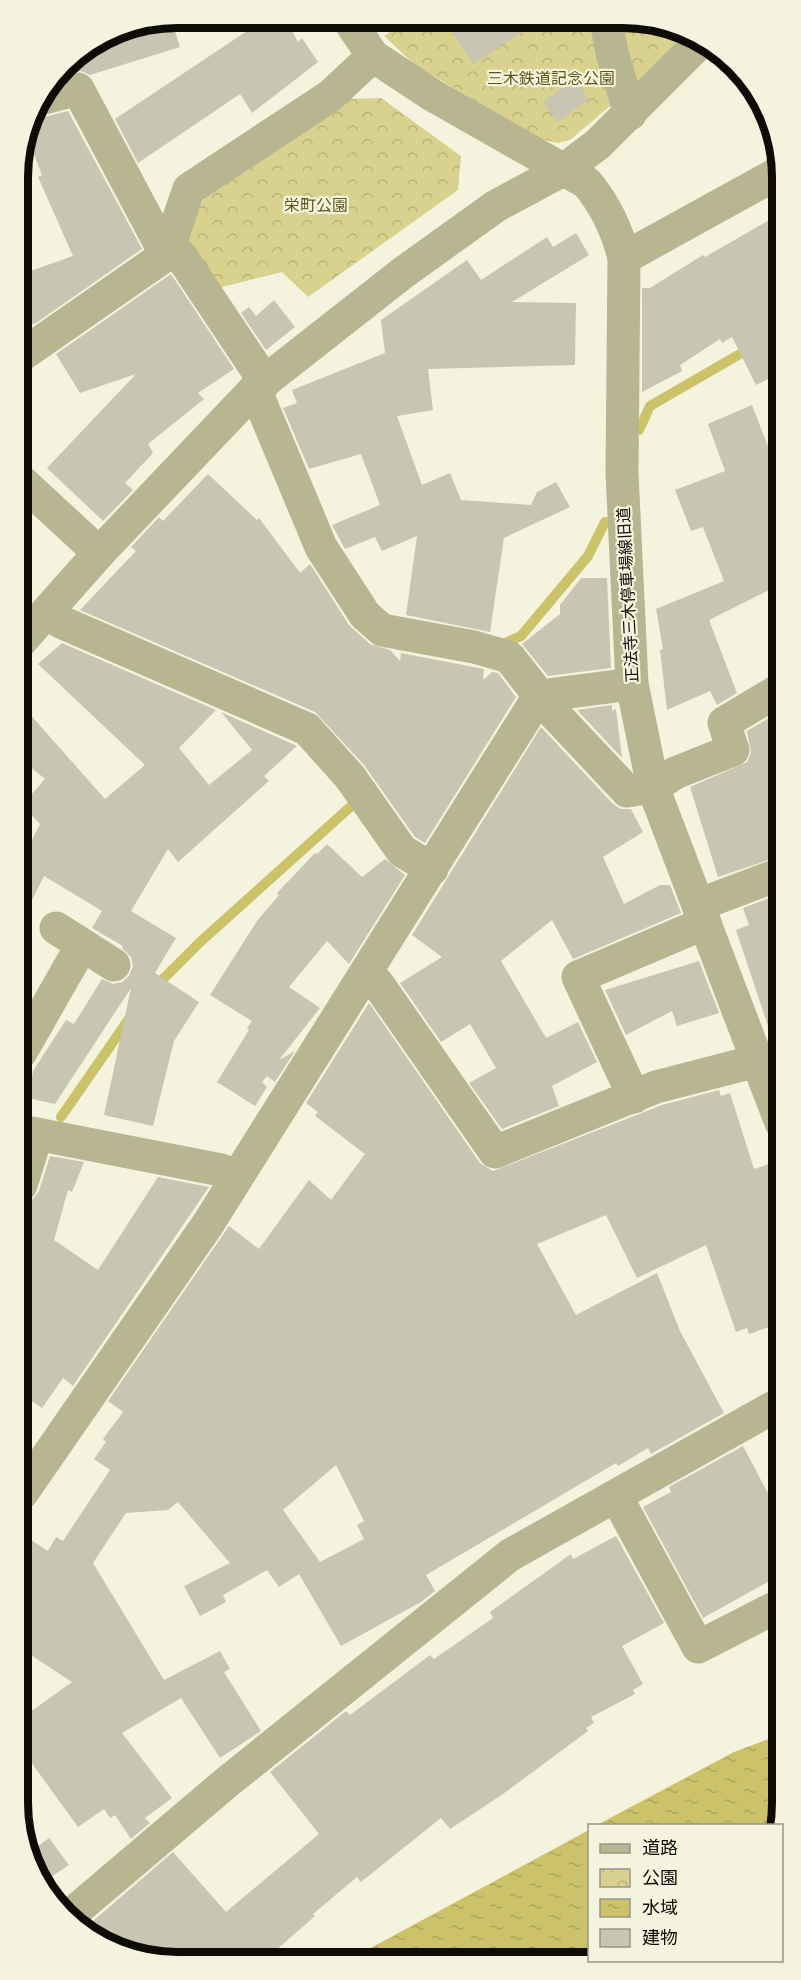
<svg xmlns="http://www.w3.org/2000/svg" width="801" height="1980" font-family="Roboto,'Noto Sans JP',sans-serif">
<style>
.park{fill:url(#park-crowns)}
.water{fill:url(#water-ripples)}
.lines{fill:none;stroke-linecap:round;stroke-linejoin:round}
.stream{stroke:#cbc26a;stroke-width:10}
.building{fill:#c8c6b2;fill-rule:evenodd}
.minor{stroke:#b8b591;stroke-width:33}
.labels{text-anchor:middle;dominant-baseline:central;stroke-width:4.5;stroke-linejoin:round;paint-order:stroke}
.park-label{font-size:16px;fill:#5e5816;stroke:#f4f3de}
.street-label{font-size:16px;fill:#0d0c06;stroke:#f4f3de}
.rim{fill:none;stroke:#0d0c06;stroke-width:8}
</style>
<defs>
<pattern id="park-crowns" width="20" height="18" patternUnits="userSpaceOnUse" patternTransform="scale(1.5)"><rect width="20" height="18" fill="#d8d28e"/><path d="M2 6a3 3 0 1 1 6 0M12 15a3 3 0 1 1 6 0" fill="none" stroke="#b8b379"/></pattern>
<pattern id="water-ripples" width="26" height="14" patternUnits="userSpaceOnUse" patternTransform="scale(1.5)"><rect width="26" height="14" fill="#cbc26a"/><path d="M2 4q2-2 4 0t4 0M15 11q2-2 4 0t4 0" fill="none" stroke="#ada65a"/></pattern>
</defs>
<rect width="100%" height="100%" fill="#f4f3de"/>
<!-- park -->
<g class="park">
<path d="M410,19L654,21L683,35L637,83L570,140L558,143L541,139L416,66L384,36Z"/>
<path d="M381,98L461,156L458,190L308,297L282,272L218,288L186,239L208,190L351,99Z"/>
</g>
<!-- water -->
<g class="water">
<path d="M782,1734L783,1813L778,1825H597L734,1752Z"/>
<path d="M589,1830V1957L352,1958Z"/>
</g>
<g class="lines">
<!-- stream -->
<g class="stream">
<path d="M639,430L650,406L752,347"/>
<path d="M503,644L521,636L588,556L605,522"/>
<path d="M154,988L199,943L358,800"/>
<path d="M61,1117L131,1016"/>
</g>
</g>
<!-- building -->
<g class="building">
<path d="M171,19L180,47L90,75L81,71L59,75L72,58L117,30Z"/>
<path d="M265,19H286L298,42L302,38L318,62L252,113L240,94L138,163L115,119Z"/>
<path d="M444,20H541L473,64Z"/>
<path d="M575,79L589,100L557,122L543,102Z"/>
<path d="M68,111L142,249L36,323L19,328V275L73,256L38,177L42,175L27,136L32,115L44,117Z"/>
<path d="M778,215V374L756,385L732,337L722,343L720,339L680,365L682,371L642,392V288H650L703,255L705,257Z"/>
<path d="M576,233L589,255L512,302L576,303L575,365L428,369L433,410L397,416L422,485L450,473L461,500L531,505L537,492L556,482L570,507L504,538L490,632L406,615L417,536L382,551L375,537L345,549L332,525L380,505L361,454L309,469L283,408L297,403L292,390L385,353L381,320L467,260L481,280L547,237L553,247Z"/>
<path d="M171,274L234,369L198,393L204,399L148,444L153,453L125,483L133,490L103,521L47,468L136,374L80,393L56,354Z"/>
<path d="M274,300L295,327L266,350L241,313L249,307L256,316Z"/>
<path d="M752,405L779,475V585L709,620L737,693L717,705L710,691L667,710L660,650L663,649L656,609L724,581L703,527L691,531L675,490L725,471L708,424Z"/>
<path d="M208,474L257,520L259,518L300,573L310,564L349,625L370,644L390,650L400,661L401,653L484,669L483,680L492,672L498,673L516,697L425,843L415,837L364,765L315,712L80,610L136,551L131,547L159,517L163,521Z"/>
<path d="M581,578H607L611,668L548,676L522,644L560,614V605Z"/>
<path d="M62,643L216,710L179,748L209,785L252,750L221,712L297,746L264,776L269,781L178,862L168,849L131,911L176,938L155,973L199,1002L174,1041L153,1126L104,1115L131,988L55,1104L28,1098L33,1071L66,1020L74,1024L102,979L113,984L122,982L129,976L133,966L131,957L122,948L123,946L92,928L102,911L44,876L21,922L20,863L40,824L22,805L45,779L20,758V703L105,799L145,765L38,664Z"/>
<path d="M612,705V711L616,709L622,758L577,710Z"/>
<path d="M779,712L780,856L718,877L690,787L747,762L751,753L747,731Z"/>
<path d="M541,727L613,804L621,809H631L643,832L603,857L624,904L660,885H670L681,913L573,959L552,920L501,961L546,1038L578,1022L597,1062L552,1086L559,1106L502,1129L469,1083L496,1068L470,1024L441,1042L400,983L442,957L412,935Z"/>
<path d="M327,844L362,877L385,859L405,875L349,964L327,941L289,987L320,1008L279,1060L295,1051L275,1082L267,1076L262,1082L267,1087L255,1106L217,1082L249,1030L247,1028L252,1021L210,995L257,921L279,895L277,893L315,853L317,854Z"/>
<path d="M780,894V1037L772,1038L736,930L749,925L743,908Z"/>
<path d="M699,961L719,1013L677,1026L672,1011L626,1035L605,990Z"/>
<path d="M369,1003L480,1163L493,1171L662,1105L719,1090L721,1096L730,1093L754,1169L772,1163L781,1187V1323L749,1334L747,1328L736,1332L706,1245L637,1278L606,1215L537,1244L576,1315L657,1273L680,1331L724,1413L651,1454L648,1448L618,1466L616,1463L426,1575L435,1591L421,1602L341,1646L299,1574L279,1587L267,1570L223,1595L226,1602L200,1616L184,1586L230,1563L178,1502L168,1510L126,1513L93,1563L164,1680L220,1651L230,1669L224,1672L261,1731L220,1758L181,1698L122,1733L172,1798L145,1818L150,1823L131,1839L115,1815L110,1818L104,1809L78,1827L23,1751V1717L72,1682L23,1650L22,1534L48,1551L56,1537L63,1541L110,1470L94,1459L106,1442L103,1439L123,1412L108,1401L229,1226L259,1249L309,1180L331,1200L365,1154L315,1116L318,1112L306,1103ZM336,1465L364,1521L357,1525L364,1539L320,1562L283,1510Z"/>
<path d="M50,1156L84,1162L72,1192L68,1190L54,1240L98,1270L158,1177L209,1187L73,1386L63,1378L42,1408L22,1394L21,1203L33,1199L39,1191Z"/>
<path d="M743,1446L772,1501L782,1497V1574L703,1618L643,1507L671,1492L669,1487Z"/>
<path d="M616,1536L664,1623L622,1646L643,1684L633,1690L635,1694L591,1717L594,1723L586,1728L588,1731L503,1794L450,1829L441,1818L361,1882L357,1877L313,1914L315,1916L267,1958L147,1959L86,1927L173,1852L226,1912L319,1834L270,1772L346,1711L350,1715L430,1655L434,1659L493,1618L490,1612L571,1554L573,1559Z"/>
<path d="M49,1838L69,1865L45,1881L29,1853Z"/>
</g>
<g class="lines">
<!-- minor -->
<g class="minor">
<path d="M348,19L373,56L432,95L587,183C606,206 617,229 624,258L622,473L632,684L653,787L781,1123"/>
<path d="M606,21L612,53L630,114"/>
<path d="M40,99L78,89L166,255"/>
<path d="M168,247L181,256L265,382"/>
<path d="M624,258L778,173"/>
<path d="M19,357L166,255L189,189L330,96L373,56"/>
<path d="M255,389L321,547L365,615L382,630L474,647L509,657L549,708L627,791L653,787L675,773L733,750L724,723L779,690"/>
<path d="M19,479L99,553"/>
<path d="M49,610L61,622L307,729L350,777L402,851L432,869"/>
<path d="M20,642L99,553L255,389L404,272L496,206L565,169L598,144L699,43"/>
<path d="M698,905L780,874"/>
<path d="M56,928L114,965"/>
<path d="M366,973L378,984L495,1152L656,1087L780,1055"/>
<path d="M21,1052L82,945"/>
<path d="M634,1097L578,977L705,923"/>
<path d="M21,1131L221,1170L236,1179"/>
<path d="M21,1185L37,1134"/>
<path d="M22,1493L208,1224L539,696L632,684"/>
<path d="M616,1496L698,1647L782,1604"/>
<path d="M68,1917L226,1783L510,1555L781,1403"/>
</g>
</g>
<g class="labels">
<!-- park labels -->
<g class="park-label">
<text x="551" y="78">三木鉄道記念公園</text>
<text x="316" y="205">栄町公園</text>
</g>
<!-- street labels -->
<g class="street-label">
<text transform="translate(628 595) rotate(-93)">正法寺三木停車場線旧道</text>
</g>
</g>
<!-- crop -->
<path d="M0 0H801V1980H0ZM177 28H623A149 149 0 0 1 772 177V1803A149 149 0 0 1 623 1952H177A149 149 0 0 1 28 1803V177A149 149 0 0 1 177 28Z" fill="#f4f3de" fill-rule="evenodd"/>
<path class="rim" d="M177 28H623A149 149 0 0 1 772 177V1803A149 149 0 0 1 623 1952H177A149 149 0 0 1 28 1803V177A149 149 0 0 1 177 28Z"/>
<!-- legend -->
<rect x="588" y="1824" width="195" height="138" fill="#f4f3de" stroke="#989788" stroke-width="1.5"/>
<rect x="600" y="1844" width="30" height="9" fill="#b8b591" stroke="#989788" stroke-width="1.5"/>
<text x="642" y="1854" font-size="18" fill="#0d0c06">道路</text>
<rect x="600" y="1869" width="30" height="18" fill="url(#park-crowns)" stroke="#989788" stroke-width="1.5"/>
<text x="642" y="1884" font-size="18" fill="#0d0c06">公園</text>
<rect x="600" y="1899" width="30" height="18" fill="url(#water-ripples)" stroke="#989788" stroke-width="1.5"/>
<text x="642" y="1914" font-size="18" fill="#0d0c06">水域</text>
<rect x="600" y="1929" width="30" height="18" fill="#c8c6b2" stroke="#989788" stroke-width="1.5"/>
<text x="642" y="1944" font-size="18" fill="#0d0c06">建物</text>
</svg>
